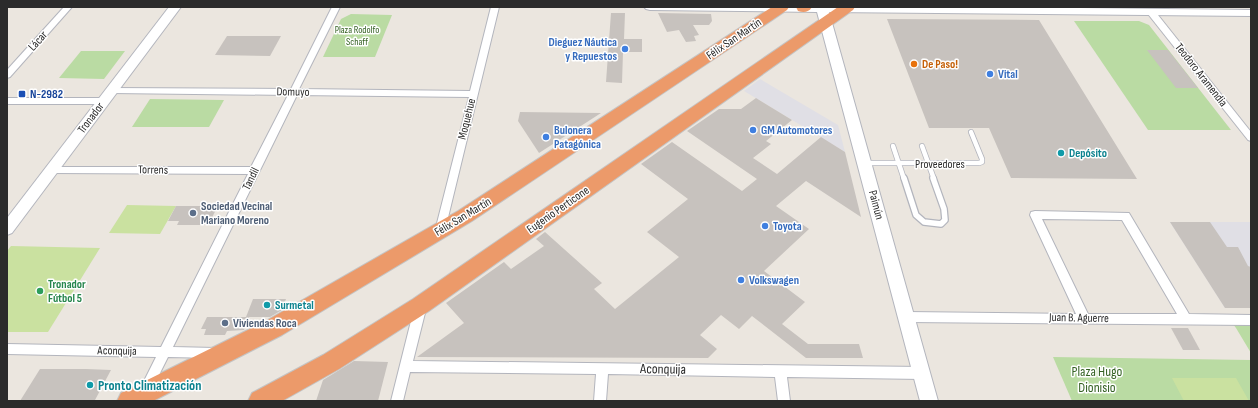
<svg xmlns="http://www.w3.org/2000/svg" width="1258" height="408" font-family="'Sofia Sans Condensed',sans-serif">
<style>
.industrial{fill:#e0dfe5}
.green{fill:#badba3}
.pitch{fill:#cae1a0}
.building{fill:#c7c2be}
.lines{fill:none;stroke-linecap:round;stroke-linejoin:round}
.lane-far1-casing{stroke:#b3b5bd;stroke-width:6}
.lane-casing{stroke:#b3b5bd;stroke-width:8}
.street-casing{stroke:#b3b5bd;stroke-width:2}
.secondary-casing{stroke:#b3b5bd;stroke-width:2}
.highway-casing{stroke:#c4c4c4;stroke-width:2}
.lane-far1{stroke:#fff;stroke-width:4.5}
.lane{stroke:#fff;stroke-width:5.5}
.street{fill:#fff;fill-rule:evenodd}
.secondary{fill:#fff;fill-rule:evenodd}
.highway{fill:#ec9a6a;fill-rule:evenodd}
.shop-dot{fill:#3f7fe0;stroke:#fff;stroke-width:1.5}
.food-dot{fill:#e8710a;stroke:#fff;stroke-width:1.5}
.transit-dot{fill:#1a4fb4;stroke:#fff;stroke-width:1.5}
.culture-dot{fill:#0f9aa8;stroke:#fff;stroke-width:1.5}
.service-dot{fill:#5c6f8a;stroke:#fff;stroke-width:1.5}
.leisure-dot{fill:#2e9e5b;stroke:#fff;stroke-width:1.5}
.labels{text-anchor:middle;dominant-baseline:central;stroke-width:3;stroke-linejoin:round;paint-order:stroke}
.far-park-label{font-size:10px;fill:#346123;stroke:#fff}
.street-label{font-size:12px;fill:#2b2b2b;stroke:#fff}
.shop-label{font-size:12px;font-weight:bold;fill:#366cbe;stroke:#fff;text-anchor:start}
.food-label{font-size:12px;font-weight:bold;fill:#c56008;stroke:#fff;text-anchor:start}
.transit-label{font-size:12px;font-weight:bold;fill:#164399;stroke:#fff;text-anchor:start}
.culture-label{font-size:12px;font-weight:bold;fill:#0d838f;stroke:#fff;text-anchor:start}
.service-label{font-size:12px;font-weight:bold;fill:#4e5e75;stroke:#fff;text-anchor:start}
.leisure-label{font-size:12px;font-weight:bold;fill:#27864d;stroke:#fff;text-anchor:start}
.near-street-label{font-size:14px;fill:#2b2b2b;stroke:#fff}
.near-park-label{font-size:14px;fill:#346123;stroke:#fff}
.near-culture-label{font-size:14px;font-weight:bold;fill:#0d838f;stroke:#fff;text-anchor:start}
</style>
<rect width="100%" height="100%" fill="#ebe6df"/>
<!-- industrial -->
<g class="industrial">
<path d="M760,79L838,125L845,152L744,91Z"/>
<path d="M1170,222H1251V308H1225Z"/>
</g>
<!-- green -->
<g class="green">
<path d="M351,14L392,15L375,57H323L341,19Z"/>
<path d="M1074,21H1139L1149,25L1231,130H1148Z"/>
<path d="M81,51H125L104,79L59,78Z"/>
<path d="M150,99L224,100L209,127H132Z"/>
<path d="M1233,324L1251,325V353L1236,328Z"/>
<path d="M1053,357L1251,360V401H1072Z"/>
</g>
<!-- pitch -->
<g class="pitch">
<path d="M127,205L176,206L160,234L109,233Z"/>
<path d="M11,246L100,248L48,332H7V251Z"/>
<path d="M1172,378H1236L1249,401H1184Z"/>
</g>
<!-- building -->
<g class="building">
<path d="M611,13H625L624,39H642V52H623L622,83L606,82Z"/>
<path d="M658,13L711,14L712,21L709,25H693L699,35L694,36L696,41L686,42L679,30L667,32Z"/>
<path d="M887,19L1039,20L1137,179L1011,178L989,128H929Z"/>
<path d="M227,36H281L270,56L215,55Z"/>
<path d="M1147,50H1168L1198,88H1176Z"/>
<path d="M756,98L792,120L766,141L771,144L753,158L777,174L821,137L845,152L861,217L806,181L776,206L809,229L764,271L805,302L782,324L808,344H859L863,358H806L752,316L739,329L721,315L700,335L717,349L708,358L417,357L464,323L446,303L504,262L511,269L544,246L536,239L545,232L602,283L594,289L615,309L679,257L647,232L688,199L641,164L672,142L742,191L757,179L687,131L719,109H741Z"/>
<path d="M520,112L601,113L539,153L518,121Z"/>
<path d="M176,206H218L208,225H177L179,221H168Z"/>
<path d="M1170,222H1210L1227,247H1238L1248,266L1251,267V308H1225Z"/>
<path d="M253,299H286L282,310L270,317H246Z"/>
<path d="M207,317H249L244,330L227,331L225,335H204L206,329H201Z"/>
<path d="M1171,328H1188L1200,350H1183Z"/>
<path d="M354,361L388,362L378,401H316L323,380Z"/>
<path d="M40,369H86L111,370L95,400L92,401H20Z"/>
</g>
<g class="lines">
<defs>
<g id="lane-far1">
<path d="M893,146L904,179"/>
<path d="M922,146L934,179"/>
<path d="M866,163H979L982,162V159L971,132"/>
</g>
<path id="lane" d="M904,178L916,215L924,222L941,224L945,220L944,209L933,178"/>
<g id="street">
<path d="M64,7H72L10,77L7,78V70Z"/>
<path d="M332,7H340L299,89L470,91L491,7H499L444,234H436L435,231L469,97L297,95L173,347L215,348L219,349L221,353L219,357L215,358L168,357L150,393L146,395L142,393L140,389L156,357L7,354V344L161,347L248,174L52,173L49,171L47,169L49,167H251L288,95L112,93L108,90L109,88L291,89Z"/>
<path d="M1148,10H1154L1251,132V141L1248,140L1148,14Z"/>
<path d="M7,98H103L107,101L103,104H7Z"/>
<path d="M1035,211L1129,213L1189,314L1251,315V325L907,322L903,320L901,317L903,314L907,312L1076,314L1030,215L1031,212ZM1042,219L1122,220L1177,314H1088Z"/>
<path d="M421,300L425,302L427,305L413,361L922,367L926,369L928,373L926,377L922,379L787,377L790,401H778L775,377L608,374L606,401H594L596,374L410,372L403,401H391L415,305L417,302Z"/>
</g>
<g id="secondary">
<path d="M169,7H181L12,233L7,235V218Z"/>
<path d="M644,7H995L1251,10V16L829,12L938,401H920L817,12L650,10L646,9Z"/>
</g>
<g id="highway">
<path d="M772,7H789L787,10L472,221L282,335L153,401H117L121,393L266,321L458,211Z"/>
<path d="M796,7H812C809,12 804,13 798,11Z"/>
<path d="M838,7H855L853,10L429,311L339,369L282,401H248L252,393L323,355L413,299Z"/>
</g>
</defs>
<!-- lane-far1 casing -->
<use href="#lane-far1" class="lane-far1-casing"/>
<!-- lane casing -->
<use href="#lane" class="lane-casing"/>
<!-- street casing -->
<use href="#street" class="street-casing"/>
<!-- secondary casing -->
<use href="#secondary" class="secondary-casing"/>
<!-- highway casing -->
<use href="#highway" class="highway-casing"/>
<!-- lane-far1 -->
<use href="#lane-far1" class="lane-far1"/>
<!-- lane -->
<use href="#lane" class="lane"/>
<!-- street -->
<use href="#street" class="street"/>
<!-- secondary -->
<use href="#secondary" class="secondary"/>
<!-- highway -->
<use href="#highway" class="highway"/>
</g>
<!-- markers -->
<g class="shop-dot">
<circle cx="625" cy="49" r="4"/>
<circle cx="990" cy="74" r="4"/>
<circle cx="753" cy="130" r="4"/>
<circle cx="546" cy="137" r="4"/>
<circle cx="765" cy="226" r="4"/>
<circle cx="741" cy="280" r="4"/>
</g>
<circle class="food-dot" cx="914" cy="64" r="4"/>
<rect class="transit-dot" x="18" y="90" width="8" height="8" rx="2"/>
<g class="culture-dot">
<circle cx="1061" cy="153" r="4"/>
<circle cx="267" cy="305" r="4"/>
<circle cx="90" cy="385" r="4"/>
</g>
<g class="service-dot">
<circle cx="193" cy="213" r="4"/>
<circle cx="225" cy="323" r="4"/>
</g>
<circle class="leisure-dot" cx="40" cy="291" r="4"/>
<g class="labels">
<!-- far-park labels -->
<g class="far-park-label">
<text x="357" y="30">Plaza Rodolfo<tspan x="357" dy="12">Schaff</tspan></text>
</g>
<!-- street labels -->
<g class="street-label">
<text transform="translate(734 39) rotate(-34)">Félix San Martín</text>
<text transform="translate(38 41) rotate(-48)">Lácar</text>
<text transform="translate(1201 75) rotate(52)">Teodoro Aramendia</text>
<text transform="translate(293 92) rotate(1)">Domuyo</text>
<text transform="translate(91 118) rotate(-53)">Tronador</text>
<text transform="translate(467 119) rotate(-76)">Moquehue</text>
<text x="940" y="164">Proveedores</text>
<text transform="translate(153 170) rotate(1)">Torrens</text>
<text transform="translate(251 179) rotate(-64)">Tandil</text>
<text transform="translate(876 205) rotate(75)">Paimún</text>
<text transform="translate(558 210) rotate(-35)">Eugenio Perticone</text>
<text transform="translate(463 217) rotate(-31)">Félix San Martín</text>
<text transform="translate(1079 318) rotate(1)">Juan B. Aguerre</text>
<text transform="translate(117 351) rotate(1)">Aconquija</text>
</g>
<!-- shop labels -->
<g class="shop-label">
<text x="617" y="42" text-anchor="end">Dieguez Náutica<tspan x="617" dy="14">y Repuestos</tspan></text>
<text x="998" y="74">Vital</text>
<text x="554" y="130">Bulonera<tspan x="554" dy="14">Patagónica</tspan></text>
<text x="761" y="130">GM Automotores</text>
<text x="773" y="226">Toyota</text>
<text x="749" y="280">Volkswagen</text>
</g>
<!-- food labels -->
<g class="food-label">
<text x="922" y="64">De Paso!</text>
</g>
<!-- transit labels -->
<g class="transit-label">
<text x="30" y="94">N-2982</text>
</g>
<!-- culture labels -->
<g class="culture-label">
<text x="1069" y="153">Depósito</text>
<text x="275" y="305">Surmetal</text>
</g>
<!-- service labels -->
<g class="service-label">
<text x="201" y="206">Sociedad Vecinal<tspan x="201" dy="14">Mariano Moreno</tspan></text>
<text x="233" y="323">Viviendas Roca</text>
</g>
<!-- leisure labels -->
<g class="leisure-label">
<text x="48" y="284">Tronador<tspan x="48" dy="14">Fútbol 5</tspan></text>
</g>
<!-- near-street labels -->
<g class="near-street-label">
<text transform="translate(663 369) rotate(1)">Aconquija</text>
</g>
<!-- near-park labels -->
<g class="near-park-label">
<text x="1097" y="371">Plaza Hugo<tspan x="1097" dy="16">Dionisio</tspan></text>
</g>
<!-- near-culture labels -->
<g class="near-culture-label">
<text x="98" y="385">Pronto Climatización</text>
</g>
</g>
<!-- border -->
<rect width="1258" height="408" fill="none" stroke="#2b2b2b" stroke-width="16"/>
</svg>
